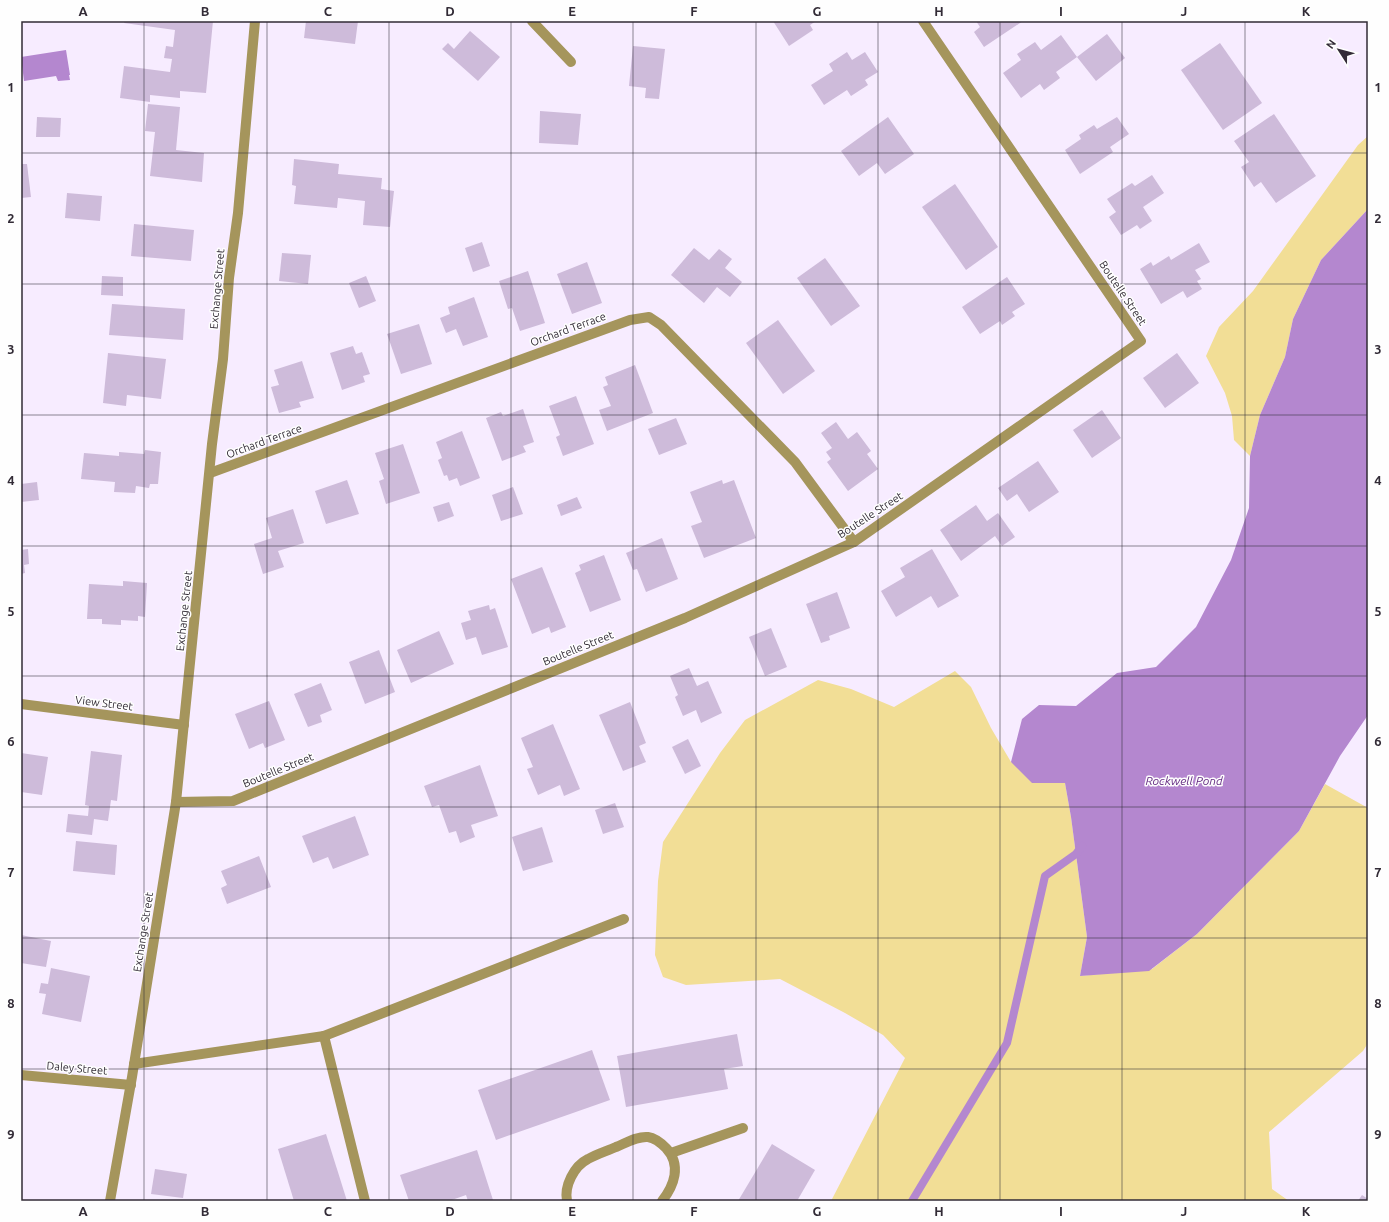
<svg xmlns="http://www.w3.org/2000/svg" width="1389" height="1222" viewBox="0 0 1389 1222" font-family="Ubuntu,sans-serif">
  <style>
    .green { fill: #f2de96 }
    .water { fill: #b487cf }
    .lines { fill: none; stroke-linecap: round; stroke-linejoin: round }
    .stream { stroke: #b487cf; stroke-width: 8 }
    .building { fill: #cebbda }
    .street { stroke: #a5955c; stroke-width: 10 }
    .grid { fill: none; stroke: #322b36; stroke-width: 1; stroke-opacity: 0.55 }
    .labels { text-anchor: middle; stroke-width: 3; stroke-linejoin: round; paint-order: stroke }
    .street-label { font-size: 11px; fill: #322b36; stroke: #fefefe }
    .water-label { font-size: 12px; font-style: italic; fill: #662e84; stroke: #fefefe }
    .neatline { fill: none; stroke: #322b36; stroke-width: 1.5 }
    .grid-label { font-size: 13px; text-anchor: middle; font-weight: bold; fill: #322b36 }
  </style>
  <rect width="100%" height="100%" fill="#f7ecff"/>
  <g class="green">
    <polygon points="1368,136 1368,209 1321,260 1293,319 1285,357 1260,415 1250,456 1234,440 1232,416 1225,393 1206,356 1219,327 1253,291 1358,145"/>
    <polygon points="955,671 971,687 991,728 1011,762 1065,783 1071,817 1087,937 1080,976 1152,969 1197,934 1299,831 1325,784 1368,808 1368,1043 1363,1051 1269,1132 1272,1189 1289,1201 831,1201 905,1058 883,1035 845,1013 780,979 686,985 663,977 655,955 658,881 663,842 720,753 745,720 818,680 851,689 894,707"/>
  </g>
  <g class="water">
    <polygon points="66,50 70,75 69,75 70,80 58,81 56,76 24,81 21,57"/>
    <polygon points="1368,209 1368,715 1340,756 1299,831 1197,934 1149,971 1080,976 1087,937 1071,817 1065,783 1032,783 1011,762 1022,719 1039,705 1076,706 1117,673 1156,667 1196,627 1231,560 1249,508 1250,456 1260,415 1285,357 1293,319 1321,260"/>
  </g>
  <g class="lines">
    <polyline class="stream" points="912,1201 1007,1043 1045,876 1076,854 1082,846"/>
  </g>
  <g class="building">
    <polygon points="125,21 213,21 206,93 180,91 180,98 150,95 150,102 120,98 124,66 170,72 172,59 164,58 166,46 173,47 175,30 124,23"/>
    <polygon points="306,21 358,21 355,44 304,38"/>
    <polygon points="773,21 816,21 810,25 813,30 789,46"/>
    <polygon points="976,21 1023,21 984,47 974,32 980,27"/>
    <polygon points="470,31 500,57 478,81 442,49 448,43 454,49"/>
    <polygon points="1107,34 1125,58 1096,81 1077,57"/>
    <polygon points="1061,35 1077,57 1056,72 1060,78 1044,90 1040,84 1021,98 1003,73 1021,60 1017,54 1035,42 1041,50"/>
    <polygon points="1220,43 1262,103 1223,130 1181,70"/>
    <polygon points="633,46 665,49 659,99 645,98 646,88 629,86"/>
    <polygon points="847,52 852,60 865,52 878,72 865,80 868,85 851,96 847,90 824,105 811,85 833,71 829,64"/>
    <polygon points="148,104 180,107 176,150 204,153 202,182 150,176 155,132 145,131"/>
    <polygon points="540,111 581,114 578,145 539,143"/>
    <polygon points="1274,114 1316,176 1276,203 1261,182 1254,187 1241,167 1249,162 1234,141"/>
    <polygon points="37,117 61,118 60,137 36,137"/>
    <polygon points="888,117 914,154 885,174 877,163 859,176 841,151"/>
    <polygon points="1117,117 1129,134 1110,147 1113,152 1080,174 1065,150 1081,139 1079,135 1094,125 1097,129"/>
    <polygon points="294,159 339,164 338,174 382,178 381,189 394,191 390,227 363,225 365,201 338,198 337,208 294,204 296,186 292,185"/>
    <polygon points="21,164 27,164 31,197 21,198"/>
    <polygon points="1152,175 1164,193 1143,207 1152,221 1140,229 1137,225 1121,235 1109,217 1116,212 1107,199 1132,183 1135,186"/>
    <polygon points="955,184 998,247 966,270 922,207"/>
    <polygon points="67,193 102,196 100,221 65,218"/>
    <polygon points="134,224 194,230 191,261 131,256"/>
    <polygon points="482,242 490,266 473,272 465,248"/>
    <polygon points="1199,243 1210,262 1195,270 1201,279 1197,281 1202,289 1187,298 1183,291 1161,304 1140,269 1151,262 1153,266 1169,256 1171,260"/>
    <polygon points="694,248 709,260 719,249 732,259 725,268 742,282 730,297 717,287 704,303 671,275"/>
    <polygon points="282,253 311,255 308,284 279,281"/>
    <polygon points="825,258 860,306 831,326 797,278"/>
    <polygon points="587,262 602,303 572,314 557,274"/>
    <polygon points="528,271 545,323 520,331 512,308 508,309 499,281"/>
    <polygon points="102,276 123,277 123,296 101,295"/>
    <polygon points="366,276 376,301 359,308 349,283"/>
    <polygon points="1007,277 1025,304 1012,312 1015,316 1002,325 1000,321 980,334 962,307"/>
    <polygon points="474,297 488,337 463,346 456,329 446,333 440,318 450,314 448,307"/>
    <polygon points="112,304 185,309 183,340 109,335"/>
    <polygon points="778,320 815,371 783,394 746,343"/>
    <polygon points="419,324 432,364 401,374 387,334"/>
    <polygon points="353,346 356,354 362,352 370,374 363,376 365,382 342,390 330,353"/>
    <polygon points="108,353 166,359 161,399 127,395 126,406 103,403"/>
    <polygon points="1177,353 1199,383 1165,408 1143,378"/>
    <polygon points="302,361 314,398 299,402 301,407 279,413 271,387 279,385 274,370"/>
    <polygon points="635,365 653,413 607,431 599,410 611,406 603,387 608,385 605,377"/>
    <polygon points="576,396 594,444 563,456 556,437 560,435 549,406"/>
    <polygon points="523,409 534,442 523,446 526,452 502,461 486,418 501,412 503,416"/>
    <polygon points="1102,410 1121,438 1092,458 1073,430"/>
    <polygon points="676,418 687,444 659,455 648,429"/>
    <polygon points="836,422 848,439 857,432 871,451 867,454 878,469 848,491 827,462 831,459 826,452 832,448 821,433"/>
    <polygon points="462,431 480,478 460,486 457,478 449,481 447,475 444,476 438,460 442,458 436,442"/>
    <polygon points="403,444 420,493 386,504 379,481 384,479 375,453"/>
    <polygon points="145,450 161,452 158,484 150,484 149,488 136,486 135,493 114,492 115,482 81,479 84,453 119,456 119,452 144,454"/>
    <polygon points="1038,461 1059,492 1029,512 1017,494 1007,501 998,488"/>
    <polygon points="347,480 359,514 326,524 315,491"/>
    <polygon points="722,480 723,484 734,480 756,538 704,558 691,526 702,522 690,492"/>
    <polygon points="37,482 39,500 21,502 21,484"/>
    <polygon points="513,487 523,514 501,521 492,495"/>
    <polygon points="577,497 582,508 561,516 557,505"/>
    <polygon points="449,502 454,516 438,522 433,507"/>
    <polygon points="976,505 987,521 998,513 1015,537 1002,546 995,536 961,561 940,530"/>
    <polygon points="293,509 304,543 278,551 284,567 263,574 254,544 272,538 266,518"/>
    <polygon points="662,538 678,579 646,592 637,569 633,570 626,553"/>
    <polygon points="28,549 29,564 24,565 25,573 21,574 21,550"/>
    <polygon points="932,549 959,596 938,608 931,596 896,617 881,591 905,577 900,568"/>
    <polygon points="604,555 621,600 590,612 575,573 581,570 579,565"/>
    <polygon points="542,567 566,627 551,633 549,627 532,634 511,579"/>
    <polygon points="123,581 147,583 145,617 138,616 138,621 121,620 121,625 102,624 102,619 87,619 89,584 123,586"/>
    <polygon points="837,592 850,628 829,636 830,640 821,643 806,604"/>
    <polygon points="489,605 490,610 495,608 508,647 482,655 476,637 466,640 461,623 471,620 468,611"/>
    <polygon points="771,628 787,667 765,676 749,637"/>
    <polygon points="439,631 454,664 411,683 397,650"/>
    <polygon points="379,650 395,692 365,704 349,662"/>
    <polygon points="689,668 697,686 708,681 722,713 701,723 696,710 683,716 675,697 678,695 670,676"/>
    <polygon points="321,683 332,710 320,715 322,722 308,727 294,694"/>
    <polygon points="269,701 285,740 265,748 263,743 249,749 235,714"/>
    <polygon points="630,702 646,743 639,746 646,762 623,771 599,715"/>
    <polygon points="553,724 580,789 564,796 560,785 538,795 527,769 533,767 521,738"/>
    <polygon points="688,739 701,766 685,774 672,747"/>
    <polygon points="91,751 122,755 117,801 111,800 108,821 94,819 92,835 66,832 68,814 88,816 89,806 85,805"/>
    <polygon points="21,753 48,757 42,795 21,792"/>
    <polygon points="480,765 498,816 471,825 475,837 460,843 456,831 449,833 439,805 432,807 424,786"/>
    <polygon points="615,803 624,827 603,834 595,810"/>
    <polygon points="355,816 369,855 333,869 328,857 313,863 302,836"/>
    <polygon points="542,827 553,862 523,871 512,837"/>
    <polygon points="76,841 117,845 115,875 73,871"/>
    <polygon points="259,856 271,887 227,904 221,888 227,885 221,871"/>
    <polygon points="21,935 51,941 46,967 21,963"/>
    <polygon points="51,968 90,976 81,1022 42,1014 46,994 39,993 41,983 48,984"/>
    <polygon points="737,1034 743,1066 724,1069 728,1089 626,1107 617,1056"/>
    <polygon points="592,1050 610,1100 496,1140 478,1090"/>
    <polygon points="326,1134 347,1201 294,1201 278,1149"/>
    <polygon points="772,1144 815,1170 797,1201 738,1201"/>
    <polygon points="477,1150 493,1200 468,1201 466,1195 449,1201 409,1201 400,1175"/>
    <polygon points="155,1169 187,1174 183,1198 151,1194"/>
    <polygon points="1362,1195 1368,1199 1368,1201 1358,1201"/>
  </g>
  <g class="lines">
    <g class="street">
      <polyline points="532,21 571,62"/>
      <polyline points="210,473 630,320 649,317 661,325 795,462 854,542"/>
      <polyline points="21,704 184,725"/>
      <polyline points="176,802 233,801 685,618 854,542 1141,341 923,21"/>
      <polyline points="134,1064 324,1036"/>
      <polyline points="21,1075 131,1085"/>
      <polyline points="671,1153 743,1128"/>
      <polyline points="110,1201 132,1077 176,802 212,444 223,359 229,278 238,213 255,21"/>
      <polyline points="365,1201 324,1036 624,919"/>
      <path d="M567,1201C564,1186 574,1166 588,1159C597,1154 607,1151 616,1147C626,1143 637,1136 648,1137C655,1138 662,1144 666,1148C682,1165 674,1186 662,1201"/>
    </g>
  </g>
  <path class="grid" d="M144,21V1201M267,21V1201M389,21V1201M511,21V1201M633,21V1201M756,21V1201M878,21V1201M1000,21V1201M1122,21V1201M1245,21V1201M21,153H1368M21,284H1368M21,415H1368M21,546H1368M21,676H1368M21,807H1368M21,938H1368M21,1069H1368"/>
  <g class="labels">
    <g class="street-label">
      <text transform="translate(217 289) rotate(-85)" y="4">Exchange Street</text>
      <text transform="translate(1123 293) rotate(56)" y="4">Boutelle Street</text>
      <text transform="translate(568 329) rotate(-20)" y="4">Orchard Terrace</text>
      <text transform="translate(264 441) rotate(-20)" y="4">Orchard Terrace</text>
      <text transform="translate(870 515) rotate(-33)" y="4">Boutelle Street</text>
      <text transform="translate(184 611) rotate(-84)" y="4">Exchange Street</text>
      <text transform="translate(578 648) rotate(-22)" y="4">Boutelle Street</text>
      <text transform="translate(104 703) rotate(7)" y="4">View Street</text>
      <text transform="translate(278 770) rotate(-22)" y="4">Boutelle Street</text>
      <text transform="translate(143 932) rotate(-81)" y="4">Exchange Street</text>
      <text transform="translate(77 1068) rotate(5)" y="4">Daley Street</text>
    </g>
    <g class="water-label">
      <text x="1184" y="785">Rockwell Pond</text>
    </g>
  </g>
  <rect width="1389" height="1222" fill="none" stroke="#fefefe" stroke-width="44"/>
  <g transform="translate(1339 50) rotate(306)" stroke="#fefefe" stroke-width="3" paint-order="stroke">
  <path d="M0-3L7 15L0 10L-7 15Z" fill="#322b36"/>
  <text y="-6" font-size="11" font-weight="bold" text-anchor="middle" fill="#322b36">N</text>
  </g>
  <rect x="22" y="22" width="1345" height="1178" class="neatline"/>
  <g class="grid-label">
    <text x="83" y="16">A</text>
    <text x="205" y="16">B</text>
    <text x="328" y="16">C</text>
    <text x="450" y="16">D</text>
    <text x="572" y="16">E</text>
    <text x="694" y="16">F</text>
    <text x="817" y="16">G</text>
    <text x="939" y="16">H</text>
    <text x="1061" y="16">I</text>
    <text x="1184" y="16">J</text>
    <text x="1306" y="16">K</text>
    <text x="11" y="92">1</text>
    <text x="1378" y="92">1</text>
    <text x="11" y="223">2</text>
    <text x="1378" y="223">2</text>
    <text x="11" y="354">3</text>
    <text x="1378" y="354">3</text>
    <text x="11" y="485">4</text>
    <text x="1378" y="485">4</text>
    <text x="11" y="616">5</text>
    <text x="1378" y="616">5</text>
    <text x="11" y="746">6</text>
    <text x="1378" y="746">6</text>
    <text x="11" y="877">7</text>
    <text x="1378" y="877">7</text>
    <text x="11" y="1008">8</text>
    <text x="1378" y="1008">8</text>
    <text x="11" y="1139">9</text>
    <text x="1378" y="1139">9</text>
    <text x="83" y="1216">A</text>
    <text x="205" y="1216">B</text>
    <text x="328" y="1216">C</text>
    <text x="450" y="1216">D</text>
    <text x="572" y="1216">E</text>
    <text x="694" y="1216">F</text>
    <text x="817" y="1216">G</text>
    <text x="939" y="1216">H</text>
    <text x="1061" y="1216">I</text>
    <text x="1184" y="1216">J</text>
    <text x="1306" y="1216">K</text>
  </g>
</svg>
